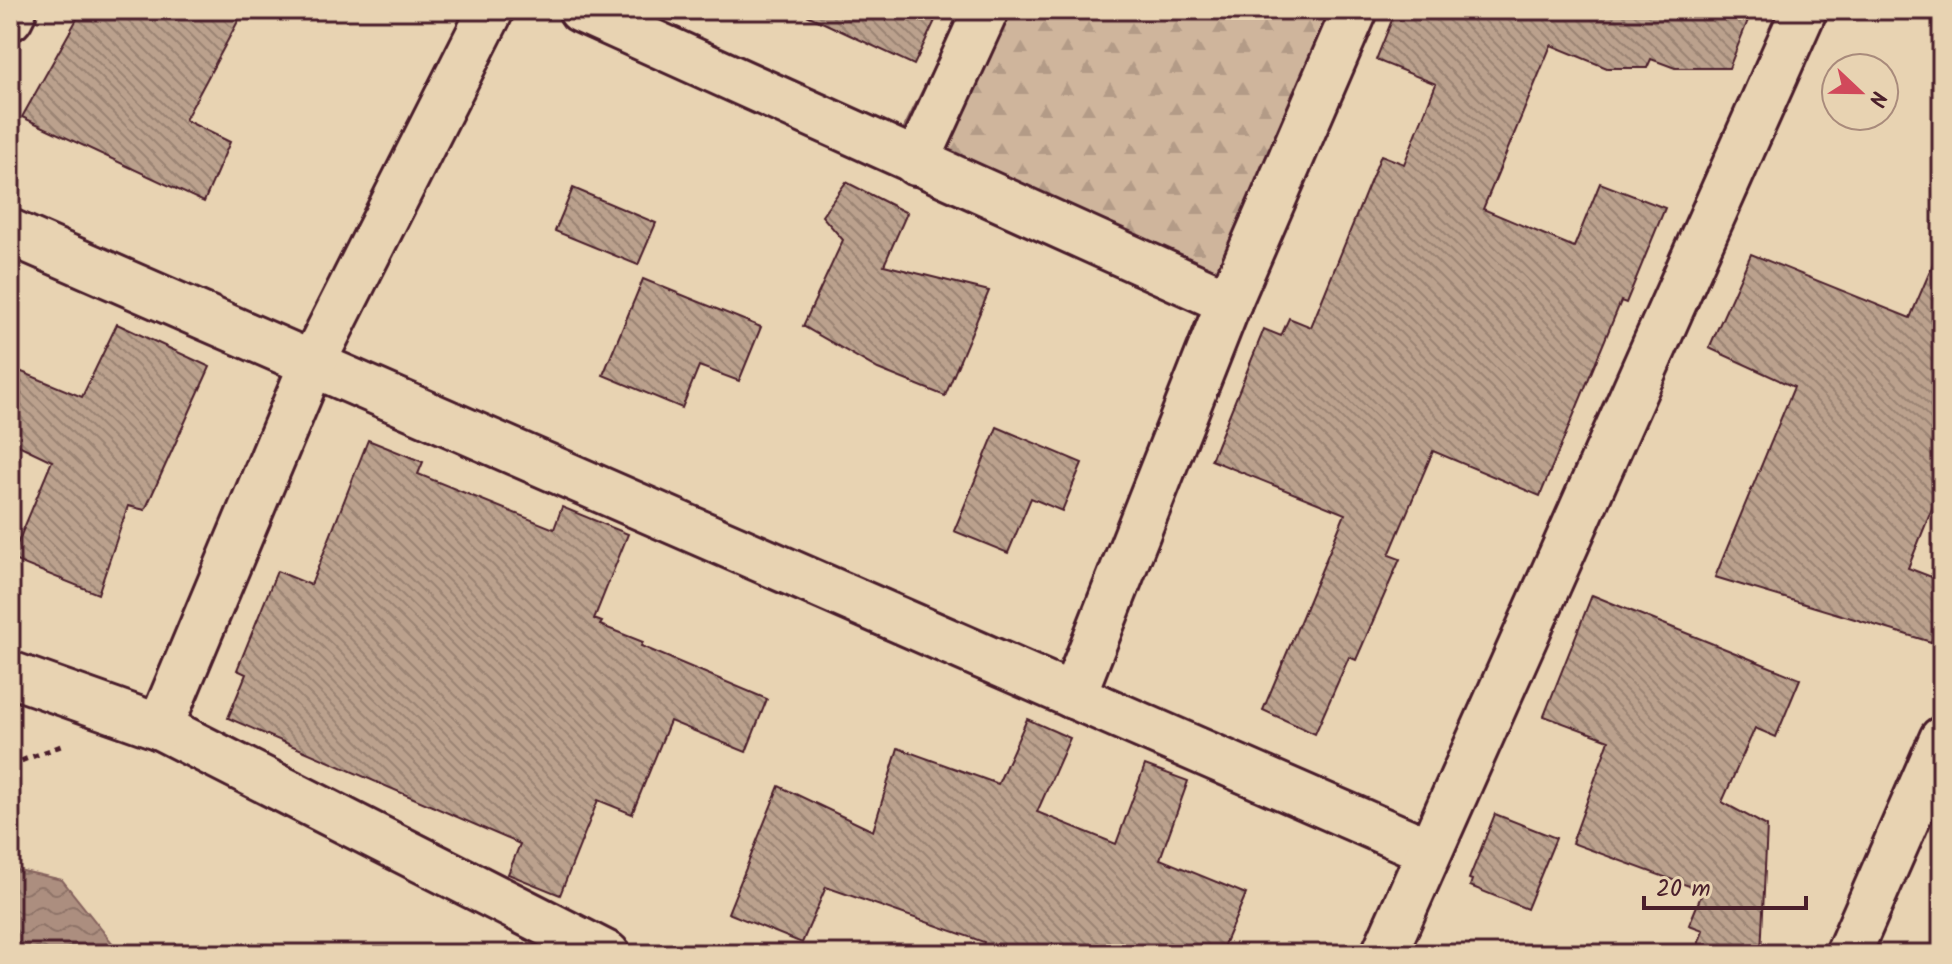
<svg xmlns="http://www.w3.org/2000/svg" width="1952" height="964" viewBox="0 0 1952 964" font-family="Kalam,sans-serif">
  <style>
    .forest { fill: url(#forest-firs); stroke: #8c6a64; stroke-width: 2 }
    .water { fill: url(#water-waves); stroke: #85625d; stroke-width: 2 }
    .building { fill: url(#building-back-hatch); stroke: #4a1f2b; stroke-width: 2 }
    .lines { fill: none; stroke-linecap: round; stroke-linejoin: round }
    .minor-casing { stroke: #4a1f2b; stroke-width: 50 }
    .path { stroke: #4a1f2b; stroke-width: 5; stroke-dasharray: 6 6; stroke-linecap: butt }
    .minor { stroke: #e8d3b2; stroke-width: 44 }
  </style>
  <defs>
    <pattern id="forest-firs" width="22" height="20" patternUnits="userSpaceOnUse" patternTransform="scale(2)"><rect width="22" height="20" fill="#cfb59c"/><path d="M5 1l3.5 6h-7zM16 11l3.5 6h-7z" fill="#b39b87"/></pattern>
    <pattern id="water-waves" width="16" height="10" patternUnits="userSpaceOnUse" patternTransform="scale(2)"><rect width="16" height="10" fill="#ac8e7f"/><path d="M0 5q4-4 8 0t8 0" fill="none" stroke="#8e7368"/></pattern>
    <pattern id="building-back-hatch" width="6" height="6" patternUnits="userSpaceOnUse" patternTransform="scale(2)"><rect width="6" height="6" fill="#bba18d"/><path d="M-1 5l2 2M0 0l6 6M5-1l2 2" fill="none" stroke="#9a8373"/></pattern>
  </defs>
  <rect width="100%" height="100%" fill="#e8d3b2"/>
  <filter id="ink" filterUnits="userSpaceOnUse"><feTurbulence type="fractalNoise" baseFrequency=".0125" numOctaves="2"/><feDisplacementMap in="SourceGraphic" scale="16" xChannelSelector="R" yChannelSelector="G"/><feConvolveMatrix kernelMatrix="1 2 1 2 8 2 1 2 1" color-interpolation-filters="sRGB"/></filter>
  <g filter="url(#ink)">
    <polygon class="forest" points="962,10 1339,10 1219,292 894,148"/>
    <polygon class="water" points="10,868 62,880 121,954 10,954"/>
    <g class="building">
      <polygon points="82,10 244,10 185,120 230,142 204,202 22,117"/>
      <polygon points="796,10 940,10 914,65"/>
      <polygon points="1396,10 1752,10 1729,68 1675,68 1651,59 1647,68 1607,68 1551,45 1483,209 1574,247 1600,183 1665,208 1626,303 1621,301 1540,496 1433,451 1389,555 1400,559 1356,660 1349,657 1315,734 1263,710 1345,514 1211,460 1264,329 1281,336 1289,318 1311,327 1381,155 1404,164 1436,84 1376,60"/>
      <polygon points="846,182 907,213 884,265 989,291 945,396 878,369 803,326 843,240 822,216"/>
      <polygon points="573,188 656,223 638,265 555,231"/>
      <polygon points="1942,243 1942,484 1908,568 1942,581 1942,614 1931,642 1715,577 1794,387 1709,348 1751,254 1910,318"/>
      <polygon points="643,279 761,327 739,381 699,366 682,408 603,375"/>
      <polygon points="117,324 210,367 145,510 128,506 98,594 11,559 52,461 10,441 10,367 82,397"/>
      <polygon points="997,427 1082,463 1062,511 1031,498 1008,553 954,531"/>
      <polygon points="368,440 423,462 418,474 554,529 562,507 628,534 594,619 602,622 600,625 643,642 641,646 767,699 746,752 670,721 632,814 598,800 560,895 508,874 520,844 228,718 246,674 237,670 277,571 311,585"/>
      <polygon points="1592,595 1800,679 1776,737 1755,728 1722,802 1767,826 1761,954 1695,954 1703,930 1689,925 1703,891 1572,843 1609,740 1544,716"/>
      <polygon points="1027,719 1070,738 1037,812 1116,844 1145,765 1188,781 1160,859 1246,894 1220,954 980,954 984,942 826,887 802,943 728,913 779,786 873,831 898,748 998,784"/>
      <polygon points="1495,814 1556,838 1527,909 1470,886 1472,880 1469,879"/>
    </g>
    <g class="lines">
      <g class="minor-casing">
        <g id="minor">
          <polyline points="581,10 1229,302"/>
          <polyline points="10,18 14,10"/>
          <polyline points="916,163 986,10"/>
          <polyline points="10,232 1429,851"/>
          <polyline points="10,674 160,727 607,954"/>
          <polyline points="1073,696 1229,302 1355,10"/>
          <polyline points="160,727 312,364 491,10"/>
          <polyline points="1384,954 1804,10"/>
          <polyline points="1848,954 1942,739"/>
        </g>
      </g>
      <polyline class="path" points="10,765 61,746"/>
      <use href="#minor" class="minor"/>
    </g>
  </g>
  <rect width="1952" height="964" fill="none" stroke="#e8d3b2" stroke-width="40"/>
  <rect x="20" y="20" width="1912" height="924" fill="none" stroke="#4a1f2b" stroke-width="3" filter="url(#ink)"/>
  <g transform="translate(1860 92) rotate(112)"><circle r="38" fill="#e8d3b2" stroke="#a98b7c" stroke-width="2"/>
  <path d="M0-6L14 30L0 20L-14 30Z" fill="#d1495b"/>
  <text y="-12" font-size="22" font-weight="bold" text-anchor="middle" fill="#4a1f2b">N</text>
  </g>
  <path d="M1644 896v12h162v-12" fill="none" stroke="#4a1f2b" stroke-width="4"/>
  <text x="1656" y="896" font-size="24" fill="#4a1f2b" stroke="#e8d3b2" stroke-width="6" paint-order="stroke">20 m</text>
</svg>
